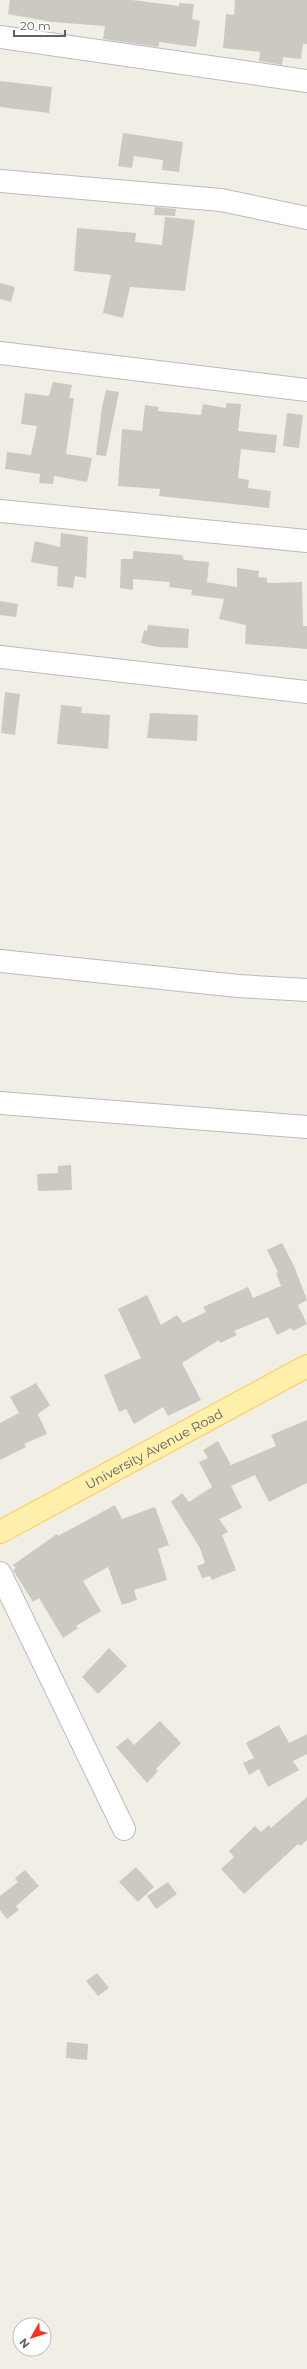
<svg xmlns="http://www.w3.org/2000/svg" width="307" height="2369" viewBox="0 0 307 2369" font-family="Montserrat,sans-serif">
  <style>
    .building { fill: #ccc9c2 }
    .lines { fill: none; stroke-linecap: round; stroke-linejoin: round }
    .minor-casing { stroke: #b8bbc0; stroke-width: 24 }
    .major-casing { stroke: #ffcb50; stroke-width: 24 }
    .minor { stroke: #fff; stroke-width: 22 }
    .major { stroke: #fff0ac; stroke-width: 22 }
    .labels { text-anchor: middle; stroke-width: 3; stroke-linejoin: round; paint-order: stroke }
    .street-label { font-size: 13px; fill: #5d6267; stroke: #fff }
  </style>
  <rect width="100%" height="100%" fill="#f1eee5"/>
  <g class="building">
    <polygon points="10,0 132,0 179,6 179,3 194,4 192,19 200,21 196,47 159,42 159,47 103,39 105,26 52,22 8,14"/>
    <polygon points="235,0 307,0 307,44 303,44 301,59 283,57 282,65 259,61 260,52 223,48 226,14 234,15"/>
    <polygon points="0,81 52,87 49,113 0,107"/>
    <polygon points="123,133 183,142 179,172 162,170 163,160 134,156 132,168 118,166"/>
    <polygon points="155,207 176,209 175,216 154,215"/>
    <polygon points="165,217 195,220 185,291 130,287 123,318 103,313 111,275 74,271 77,228 136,233 135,242 162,245"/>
    <polygon points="0,283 15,287 11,302 0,299"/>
    <polygon points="53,382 72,385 69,398 74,398 66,454 92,458 87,482 54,476 53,484 39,483 40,474 5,469 7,452 31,455 37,426 21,424 25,393 49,396"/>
    <polygon points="106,390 119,392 106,456 96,455 102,407"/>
    <polygon points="226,403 241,404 238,431 277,435 275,453 241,449 238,478 249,480 248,488 271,491 269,508 159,496 160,489 118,486 122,429 142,431 145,405 159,407 158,411 201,415 203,404 226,408"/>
    <polygon points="287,413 303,415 299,448 283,446"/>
    <polygon points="61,533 88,537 86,578 75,576 73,588 57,586 58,567 31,562 35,541 60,547"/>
    <polygon points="133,551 182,555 184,560 209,562 207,582 237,587 237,568 259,571 258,577 267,578 267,583 302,582 303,626 307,626 307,649 245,644 246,625 219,619 224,599 191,595 192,590 169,587 170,582 133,579 133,590 120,588 121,559 133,559"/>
    <polygon points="0,601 18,604 16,617 0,615"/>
    <polygon points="148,625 189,629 188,648 157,647 141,643 144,630 147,631"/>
    <polygon points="5,692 20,694 15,735 1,733"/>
    <polygon points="61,705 82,707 81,713 110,715 108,749 57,744"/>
    <polygon points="150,713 198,715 197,741 147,738"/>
    <polygon points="71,1165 72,1190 38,1191 37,1174 58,1173 58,1166"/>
    <polygon points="282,1243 294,1266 307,1300 298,1305 307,1324 293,1331 291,1328 277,1335 268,1317 234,1331 237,1335 220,1343 219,1340 182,1363 201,1400 168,1416 163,1407 134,1424 126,1409 119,1412 104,1375 141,1358 118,1309 147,1295 161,1325 177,1315 183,1323 206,1312 203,1307 248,1287 253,1298 281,1286 276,1273 278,1272 267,1250"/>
    <polygon points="36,1383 50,1405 38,1414 47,1434 24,1444 26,1447 0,1460 0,1423 19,1413 10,1397"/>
    <polygon points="307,1420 307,1483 269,1502 255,1475 231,1486 242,1508 219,1519 228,1532 222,1535 236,1570 212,1580 210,1576 202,1578 197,1566 205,1563 200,1548 171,1502 182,1493 189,1502 212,1487 199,1462 208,1458 203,1450 218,1441 231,1465 276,1446 271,1435"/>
    <polygon points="115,1505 122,1519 155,1507 169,1545 158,1549 167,1580 134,1590 137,1600 122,1605 108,1567 83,1581 101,1611 76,1626 78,1628 63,1638 39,1598 33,1602 13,1570 16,1568 13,1565 57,1534 58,1536"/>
    <polygon points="109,1648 127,1666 98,1694 82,1677"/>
    <polygon points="160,1721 181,1743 156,1769 158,1771 147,1783 116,1747 128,1738 134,1745"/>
    <polygon points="279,1725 289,1743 307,1734 307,1754 293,1761 299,1770 268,1787 259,1769 249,1775 243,1763 254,1758 246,1743"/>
    <polygon points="307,1797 307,1840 300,1846 298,1844 244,1894 221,1869 234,1857 229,1851 255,1826 261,1832 269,1825 271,1828"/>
    <polygon points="136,1867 154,1887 138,1902 119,1882"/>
    <polygon points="25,1870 39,1886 16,1906 19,1910 7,1919 0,1910 0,1896 18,1882 15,1878"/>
    <polygon points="168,1882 177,1894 156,1909 147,1896"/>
    <polygon points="97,1973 109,1988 98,1996 86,1981"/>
    <polygon points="67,2042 88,2044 87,2060 66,2058"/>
  </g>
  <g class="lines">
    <g class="minor-casing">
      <g id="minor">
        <polyline points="0,37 307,81"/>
        <polyline points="0,181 221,200 307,218"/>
        <polyline points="0,353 307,390"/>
        <polyline points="0,511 307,541"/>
        <polyline points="0,657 307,692"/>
        <polyline points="0,961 238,986 307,990"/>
        <polyline points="0,1103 307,1127"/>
        <polyline points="0,1573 124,1829"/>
      </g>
    </g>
    <g class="major-casing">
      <g id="major">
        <path id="s1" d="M0,1532L307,1366"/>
      </g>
    </g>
    <use href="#minor" class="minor"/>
    <use href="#major" class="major"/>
  </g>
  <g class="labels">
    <g class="street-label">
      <text dy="5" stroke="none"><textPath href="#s1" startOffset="175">University Avenue Road</textPath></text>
    </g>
  </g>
  <g transform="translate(32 2337) rotate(231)"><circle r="19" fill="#ffffff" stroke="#bec0c2"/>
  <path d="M0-3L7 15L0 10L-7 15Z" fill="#fa2f22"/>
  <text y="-6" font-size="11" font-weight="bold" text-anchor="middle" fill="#5d6267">N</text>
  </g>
  <path d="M14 30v6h51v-6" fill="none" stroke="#5d6267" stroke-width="2"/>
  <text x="20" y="30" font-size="12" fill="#5d6267" stroke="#ffffff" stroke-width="3" paint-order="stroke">20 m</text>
</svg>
